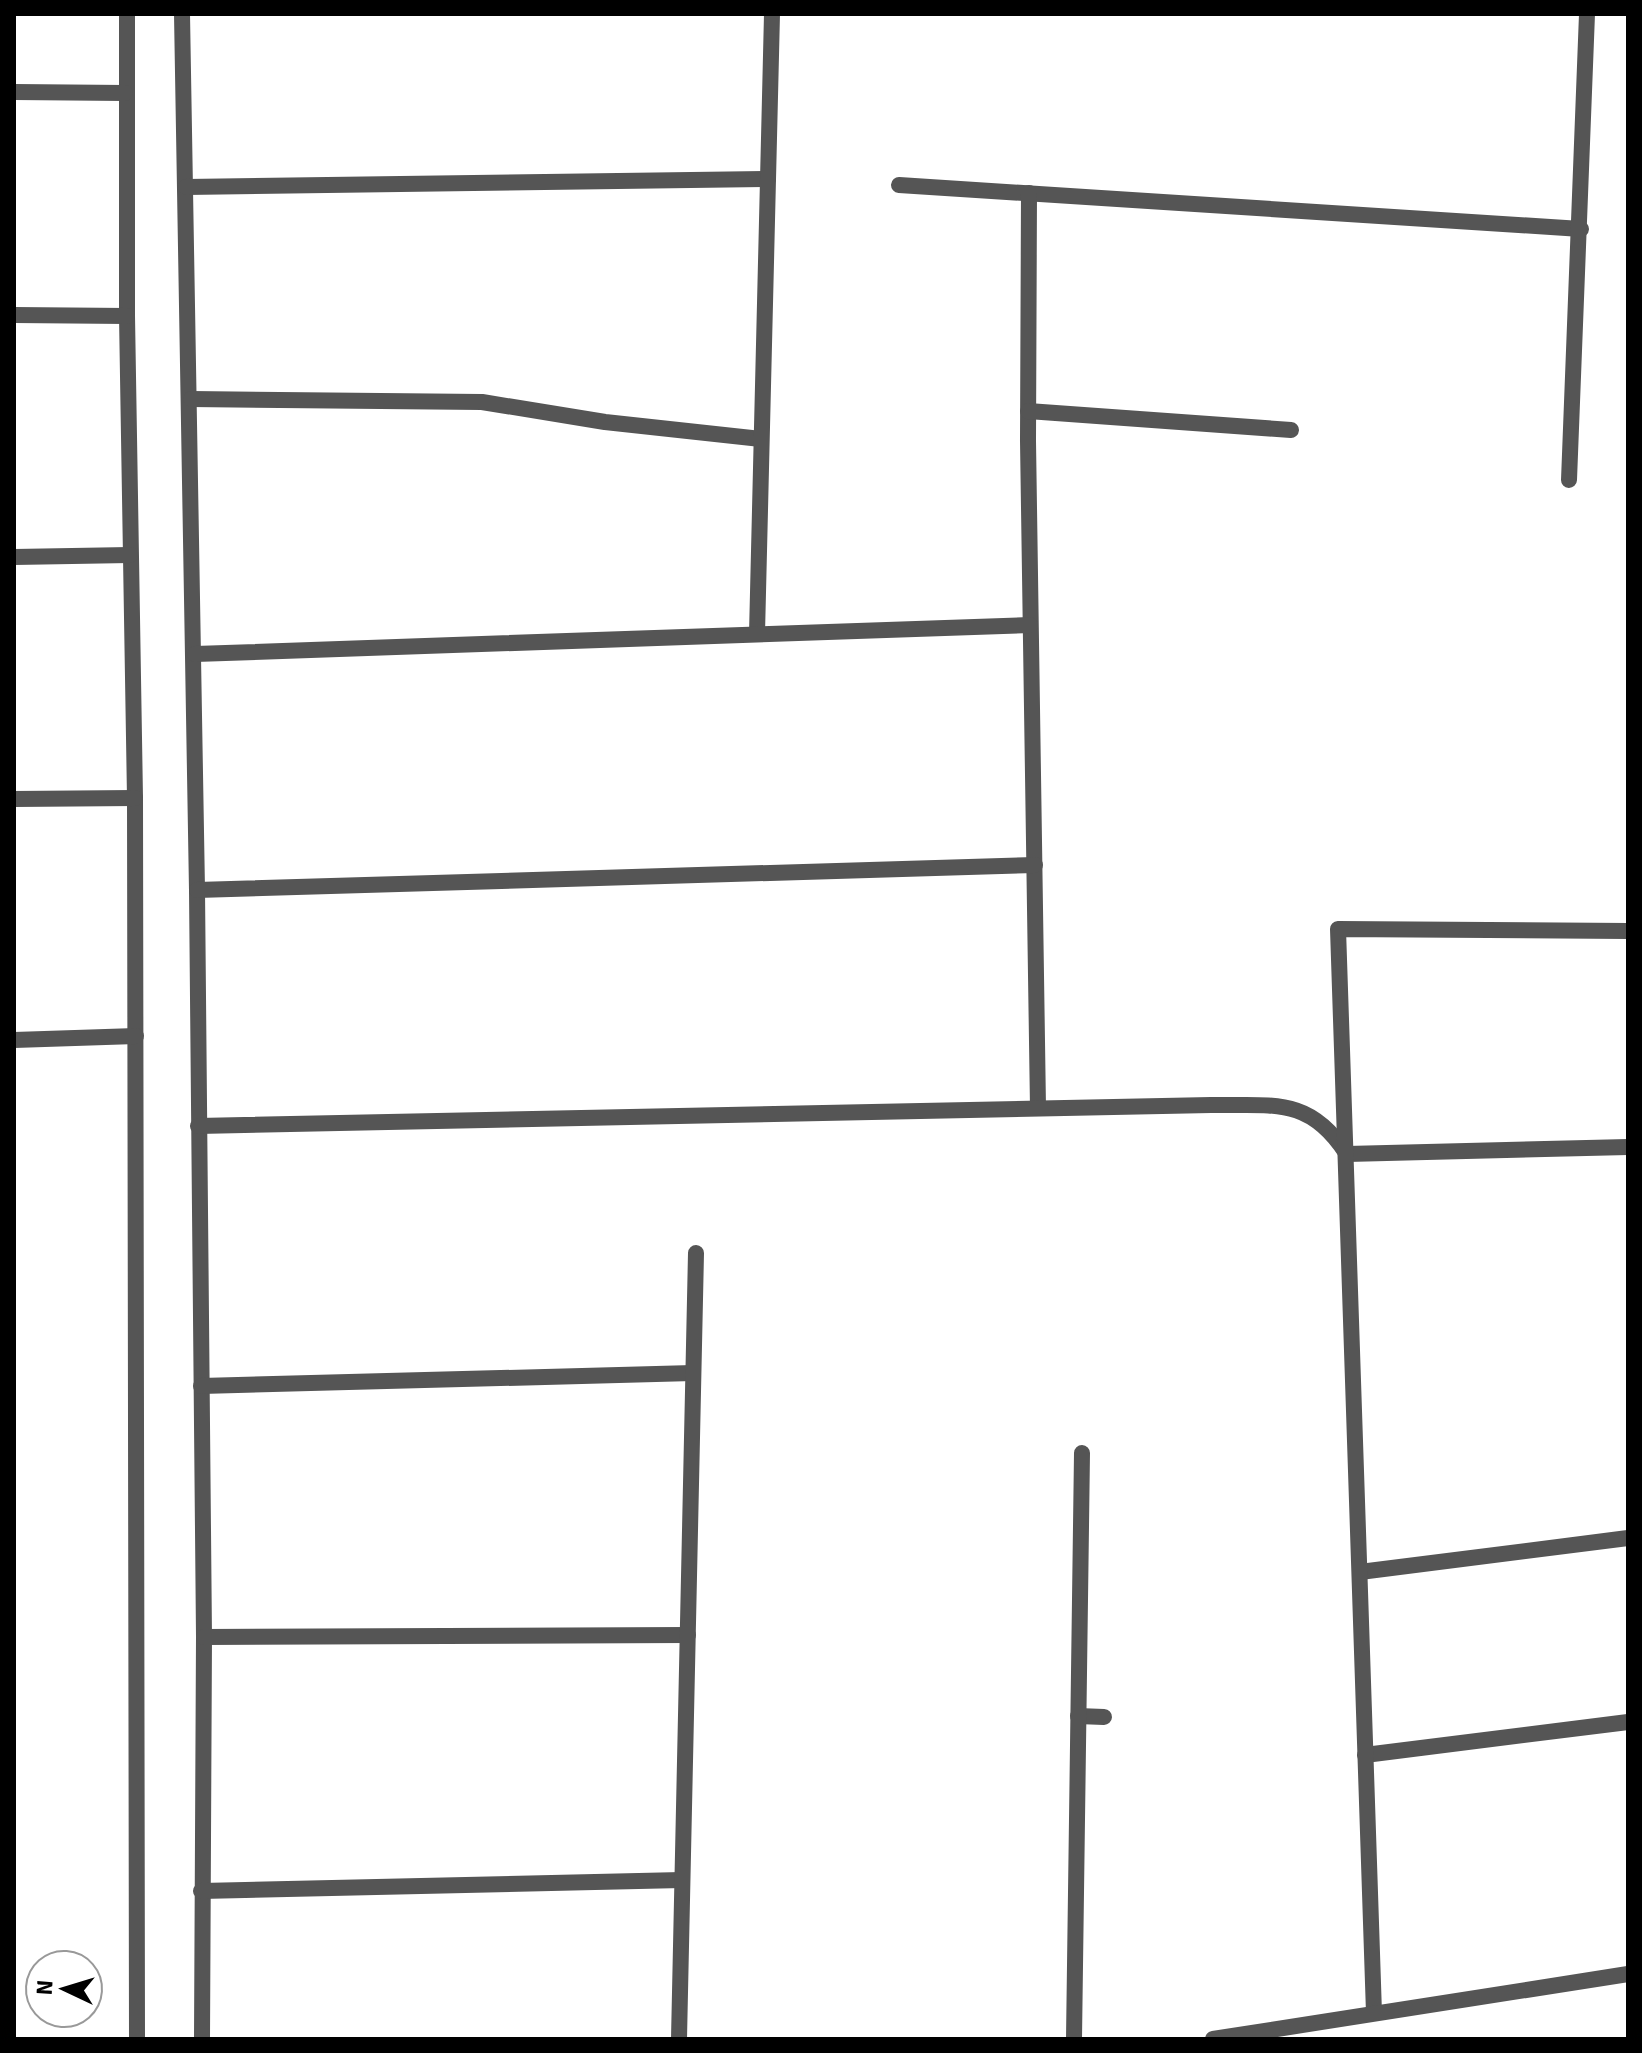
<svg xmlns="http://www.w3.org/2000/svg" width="1642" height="2053" viewBox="0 0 1642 2053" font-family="Signika,sans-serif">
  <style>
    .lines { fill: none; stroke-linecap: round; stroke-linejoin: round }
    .lane { stroke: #555; stroke-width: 16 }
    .street { stroke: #555; stroke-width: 16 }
  </style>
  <rect width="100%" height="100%" fill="#fff"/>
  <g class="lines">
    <g class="lane">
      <polyline points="1078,1716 1104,1717"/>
      <polyline points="1074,2039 1082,1453"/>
    </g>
    <g class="street">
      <polyline points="127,14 127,316 135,798 137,2039"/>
      <polyline points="182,14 197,890 204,1637 202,2039"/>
      <polyline points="14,92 125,93"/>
      <polyline points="899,185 1581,229"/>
      <polyline points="186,187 768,179"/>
      <polyline points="1029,193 1028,441 1038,1108"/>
      <polyline points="14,315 127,316"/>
      <polyline points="191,399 482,402 605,422 761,439"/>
      <polyline points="1028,411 1291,430"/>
      <polyline points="1569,480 1587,14"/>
      <polyline points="14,557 130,555"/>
      <polyline points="757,634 772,14"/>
      <polyline points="195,654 1030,625"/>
      <polyline points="14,799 135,798"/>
      <polyline points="197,890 1035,865"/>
      <polyline points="14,1040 136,1036"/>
      <path d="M198,1126L1211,1105C1272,1106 1309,1096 1346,1153"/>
      <polyline points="1347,1154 1628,1147"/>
      <polyline points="201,1386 693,1373"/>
      <polyline points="1360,1572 1628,1538"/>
      <polyline points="204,1637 688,1635"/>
      <polyline points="1365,1755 1628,1722"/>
      <polyline points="201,1891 682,1880"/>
      <polyline points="1374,2013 1338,929 1628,931"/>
      <polyline points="679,2039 696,1253"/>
      <polyline points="1213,2039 1628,1974"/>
    </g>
  </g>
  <rect width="1642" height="2053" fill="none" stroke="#000000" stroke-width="32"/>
  <g transform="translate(64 1989) rotate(274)"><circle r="38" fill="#ffffff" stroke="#999999" stroke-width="2"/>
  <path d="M0-6L14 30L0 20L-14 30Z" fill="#000000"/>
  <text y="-12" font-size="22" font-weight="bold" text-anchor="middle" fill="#000000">N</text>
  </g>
</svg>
